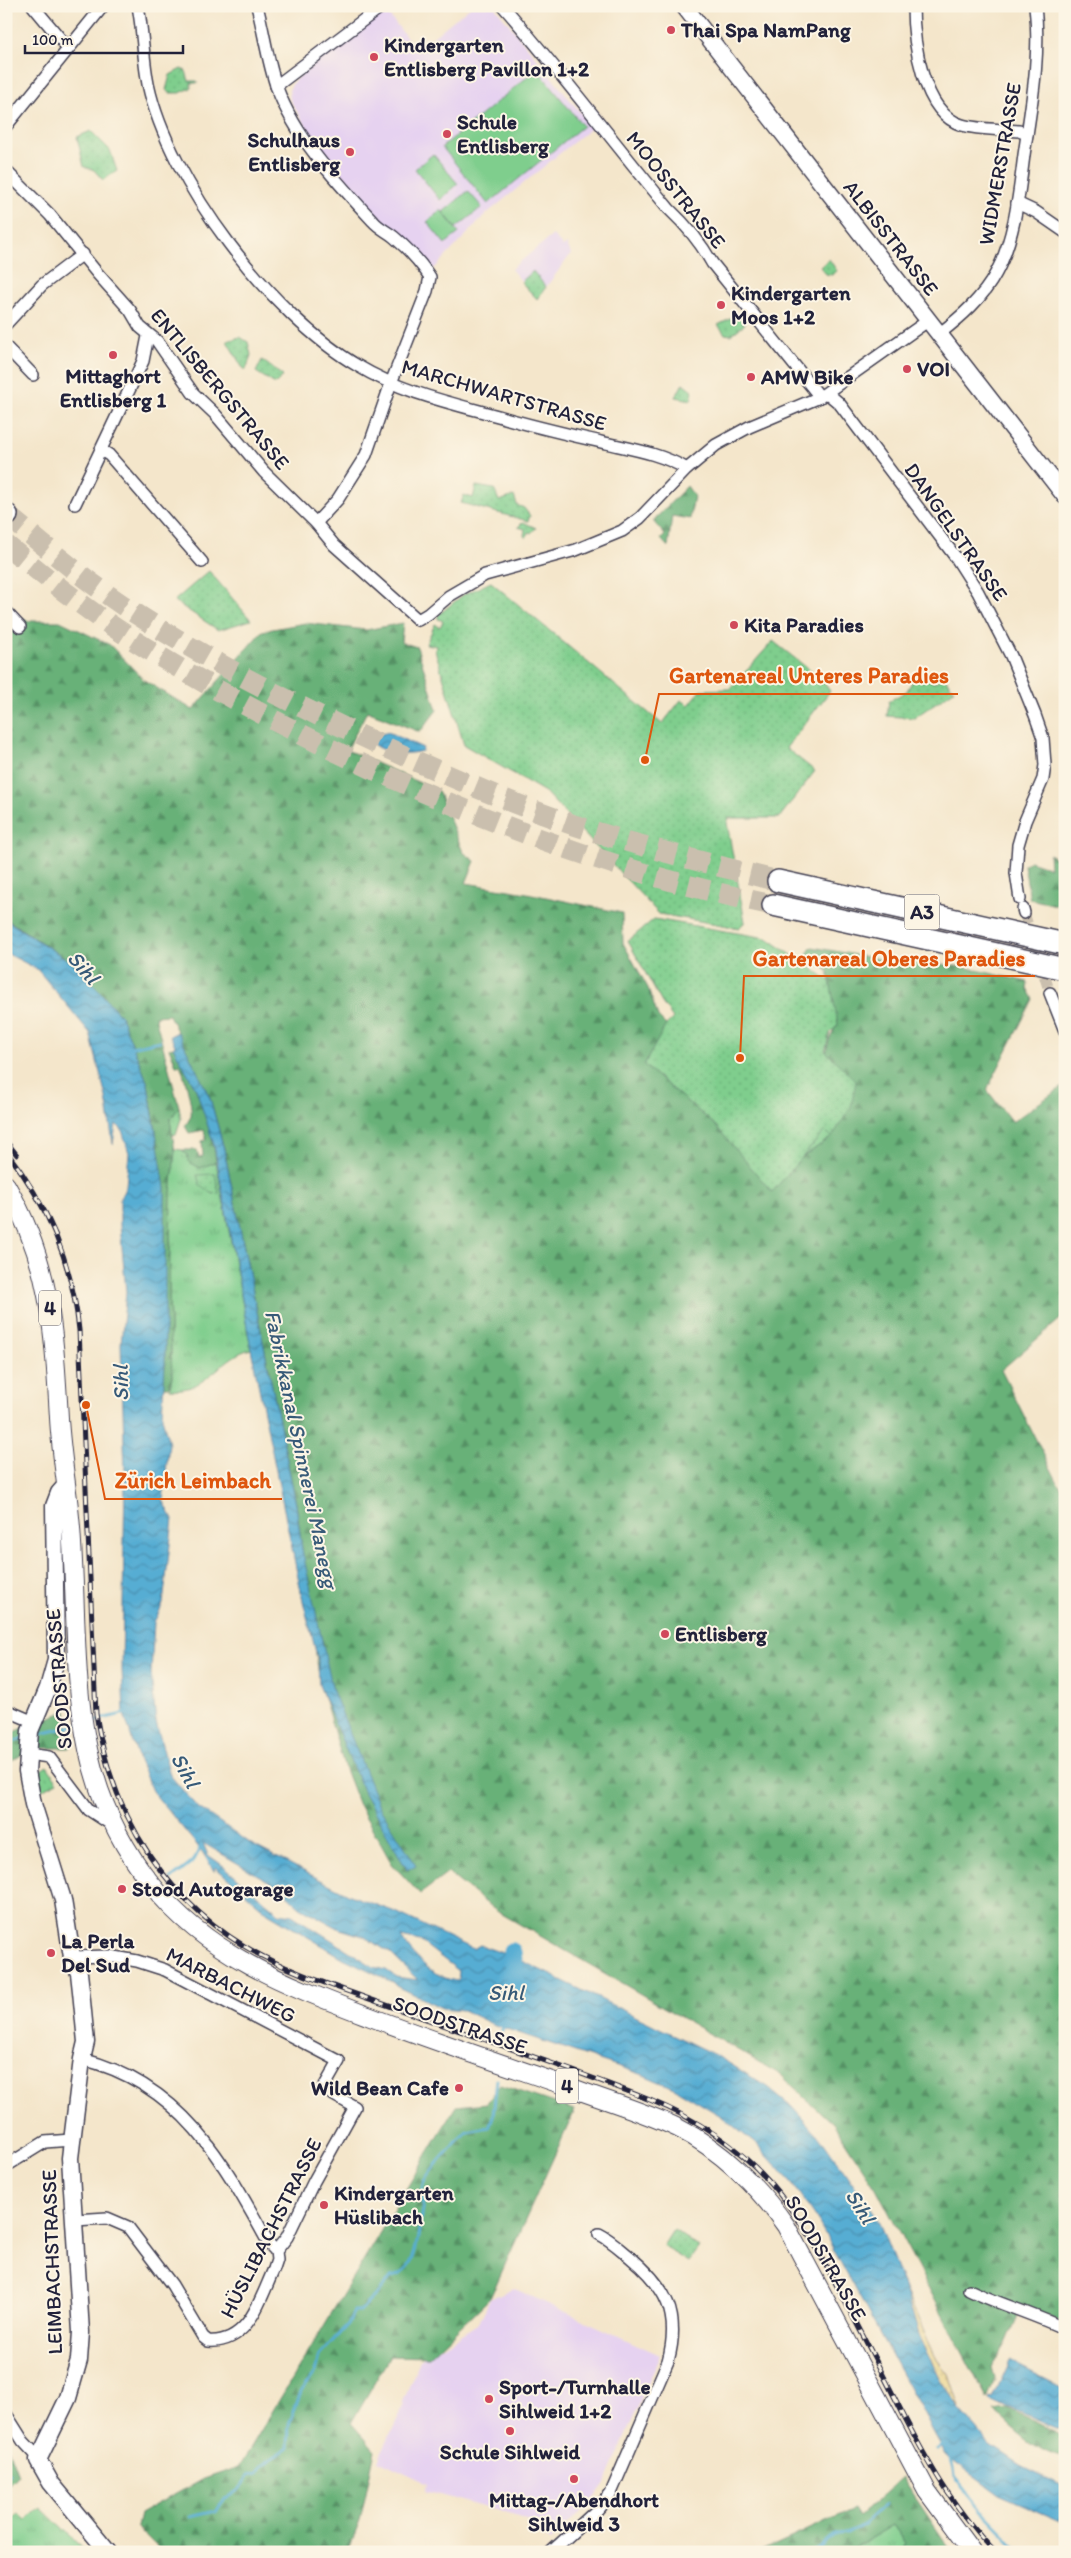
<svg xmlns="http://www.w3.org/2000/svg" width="1071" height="2558" viewBox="0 0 1071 2558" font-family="Itim,sans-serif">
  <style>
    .built { fill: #e6d2f0 }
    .grass { fill: url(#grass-tufts); stroke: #507864 }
    .forest { fill: url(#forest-firs); stroke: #446a5a }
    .sand { fill: url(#sand-dots); stroke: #887e6c }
    .park { fill: url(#park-dots); stroke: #507864 }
    .pitch { fill: #7fce8d; stroke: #507864 }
    .water { fill: url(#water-waves); stroke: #3c6887; fill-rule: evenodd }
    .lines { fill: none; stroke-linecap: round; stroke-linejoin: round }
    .stream { stroke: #57add3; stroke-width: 3 }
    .river { stroke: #57add3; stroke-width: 19 }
    .street-tunnel { stroke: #cabfae; stroke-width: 11; stroke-dasharray: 11 5.5; stroke-linecap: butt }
    .highway-tunnel { stroke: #cabfae; stroke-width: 21; stroke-dasharray: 21 11; stroke-linecap: butt }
    .street-casing { stroke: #423f51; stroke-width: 14 }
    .secondary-casing { stroke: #423f51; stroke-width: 19 }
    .primary-casing { stroke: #423f51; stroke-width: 20 }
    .highway-casing { stroke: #423f51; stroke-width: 24 }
    .street { stroke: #fff; stroke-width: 11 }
    .secondary { stroke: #fff; stroke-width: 16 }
    .primary { stroke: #fff; stroke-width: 18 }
    .highway { stroke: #fff; stroke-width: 21 }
    .rail-casing { stroke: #22223b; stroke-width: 5 }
    .rail { stroke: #fcf5e5; stroke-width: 3; stroke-dasharray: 9; stroke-linecap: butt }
    .poi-dot { fill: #d1495b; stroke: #fcf5e5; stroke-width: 2 }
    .labels { text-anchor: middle; stroke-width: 4; stroke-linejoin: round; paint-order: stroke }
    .shield { fill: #fcf5e5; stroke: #63616e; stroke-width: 1 }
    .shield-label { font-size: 20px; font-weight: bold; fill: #22223b }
    .poi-label { font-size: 21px; font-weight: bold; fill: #22223b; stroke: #fcf5e5; text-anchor: start }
    .street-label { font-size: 21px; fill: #22223b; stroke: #fcf5e5 }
    .water-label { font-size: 22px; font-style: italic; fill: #375a78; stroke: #fcf5e5 }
    .leader { fill: none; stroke: #de560e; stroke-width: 2 }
    .callout-dot { fill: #de560e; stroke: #fcf5e5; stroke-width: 2 }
    .callout-label { font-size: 22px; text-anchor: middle; font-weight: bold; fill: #de560e; stroke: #fcf5e5; stroke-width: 4; stroke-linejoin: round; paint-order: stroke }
  </style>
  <defs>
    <pattern id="grass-tufts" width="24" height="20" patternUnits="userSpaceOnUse" patternTransform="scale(1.25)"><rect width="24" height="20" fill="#7fce8d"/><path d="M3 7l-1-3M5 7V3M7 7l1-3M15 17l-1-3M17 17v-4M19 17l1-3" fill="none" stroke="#6db17b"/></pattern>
    <pattern id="forest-firs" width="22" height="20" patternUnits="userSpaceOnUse" patternTransform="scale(1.25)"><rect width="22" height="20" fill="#67b178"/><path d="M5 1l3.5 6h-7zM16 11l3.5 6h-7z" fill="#549064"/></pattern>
    <pattern id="sand-dots" width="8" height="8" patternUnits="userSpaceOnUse" patternTransform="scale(1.25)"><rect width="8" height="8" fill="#eeda9e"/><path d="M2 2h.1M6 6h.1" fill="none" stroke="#ccbb89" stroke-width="1.8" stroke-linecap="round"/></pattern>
    <pattern id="park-dots" width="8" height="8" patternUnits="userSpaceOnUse" patternTransform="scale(1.25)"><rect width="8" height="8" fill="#7fce8d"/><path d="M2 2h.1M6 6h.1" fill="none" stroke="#6db17b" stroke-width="1.8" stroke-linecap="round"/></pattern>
    <pattern id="water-waves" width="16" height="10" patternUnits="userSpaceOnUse" patternTransform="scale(1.25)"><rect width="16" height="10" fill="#57add3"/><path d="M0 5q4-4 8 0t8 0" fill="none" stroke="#488cac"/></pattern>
  </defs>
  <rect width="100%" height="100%" fill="#fcf5e5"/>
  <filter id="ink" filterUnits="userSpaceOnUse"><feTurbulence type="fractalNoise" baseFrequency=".02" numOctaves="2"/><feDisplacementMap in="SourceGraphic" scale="10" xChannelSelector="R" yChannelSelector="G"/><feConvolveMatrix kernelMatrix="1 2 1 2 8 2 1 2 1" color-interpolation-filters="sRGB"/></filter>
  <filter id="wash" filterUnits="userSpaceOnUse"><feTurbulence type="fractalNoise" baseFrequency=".0096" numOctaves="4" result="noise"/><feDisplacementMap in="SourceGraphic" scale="20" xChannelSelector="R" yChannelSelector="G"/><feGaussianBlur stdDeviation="1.12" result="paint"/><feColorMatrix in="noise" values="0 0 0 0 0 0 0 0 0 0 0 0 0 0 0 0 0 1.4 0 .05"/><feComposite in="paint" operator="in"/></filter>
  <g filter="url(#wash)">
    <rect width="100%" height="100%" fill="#f4e6cb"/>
    <g class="built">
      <polygon points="471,6 494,6 592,127 485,215 434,269 367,205 314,139 290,100 289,90 294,81 383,8 417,50"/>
      <polygon points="553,235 563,247 567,244 571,254 537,299 511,269"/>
      <polygon points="513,2288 660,2355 606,2482 595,2497 550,2541 526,2519 425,2491 427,2483 378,2460 405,2403 403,2401 420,2360 479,2323 490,2299"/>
    </g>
    <g class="grass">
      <polygon points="179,1107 181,1119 176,1134 172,1135 170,1120"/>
      <polygon points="825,1130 832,1137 801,1158"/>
      <path d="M175,1149L182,1150L199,1168L216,1162L251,1349C224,1355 209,1386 182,1389C178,1390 174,1389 170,1389L172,1377L169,1297L171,1194Z"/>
      <polygon points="41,2508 78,2544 89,2552 6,2552 6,2525 19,2514 26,2521"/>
      <polygon points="893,2525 906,2543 904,2552 847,2552"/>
    </g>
    <g class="forest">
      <polygon points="687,486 694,496 690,519 672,516 668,547 661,539 665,535 653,521"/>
      <path d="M6,615L30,621H60L110,645L144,680L193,710L262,631L305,623L366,630L403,623L401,642L417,647L437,710L420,732L367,711L347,750L438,791L463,852L475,861L466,883L527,893L622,913L623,943L648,988L658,1017L666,1025L644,1065L715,1125L772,1192L801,1158L832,1137C830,1106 815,1049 838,1025L828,971L806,955L812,947L885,960H915L968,968L1028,982L1027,988L1033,999L987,1090L1012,1122L1065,1085V1315L1001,1370L1058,1483L1065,1492V2324L1022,2306L1006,2344L992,2367L995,2379L987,2399L876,2188L834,2125L781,2075L495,1910L448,1873L420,1894L392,1864L358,1803L345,1769L320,1684L296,1504L224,1149L210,1098L169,1015L155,1016L179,1107L170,1120L175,1151L171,1194L169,1296L172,1377L169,1387H163L165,1364L156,1131L148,1084L121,1016L93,984L74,964L6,919Z"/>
      <polygon points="1049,854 1065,863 1065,907 1030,899 1024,865 1030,861 1050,868"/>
      <path d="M173,1047C195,1082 212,1122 216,1162L200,1168L189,1162L187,1155L182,1150H197L199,1157L203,1156L202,1141L206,1140L204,1130L189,1133L185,1126C187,1123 190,1119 191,1115C193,1107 184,1073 180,1065H176L169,1048Z"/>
      <polygon points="66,1711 70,1748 32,1748 6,1765 6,1735"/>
      <polygon points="500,2085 575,2110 490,2298 429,2357 390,2356 351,2423 375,2450 360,2521 348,2552 190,2552 158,2548 137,2527 140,2514 201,2480 239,2467 456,2106 487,2103"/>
      <path d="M1007,2409L1065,2436V2458C1037,2453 1014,2429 994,2411Z"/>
      <polygon points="6,2443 18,2475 6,2487"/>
      <polygon points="902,2478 952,2552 904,2552 906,2543 893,2525 847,2552 760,2552 853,2509 858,2517"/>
    </g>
    <polygon class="sand" points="902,2282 935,2357 948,2374 960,2410 939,2378 919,2335"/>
    <g class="park">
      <polygon points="181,69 186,71 189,81 197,81 197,83 191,83 191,88 180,93 170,93 166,90 170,75"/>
      <polygon points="91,131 110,150 117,171 103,180 94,170 84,167 77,137"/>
      <polygon points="829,259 837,271 832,275 826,274 820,267"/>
      <polygon points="533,271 546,287 537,299 521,282"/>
      <polygon points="738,315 745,324 731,335 725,334 718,325"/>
      <polygon points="240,337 248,342 251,355 246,370 242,367 227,341"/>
      <polygon points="262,360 283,376 275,384 256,372"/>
      <polygon points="683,383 693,391 691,400 676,397"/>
      <polygon points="476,486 494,489 499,501 514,496 517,505 524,508 530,516 528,521 461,503 464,495 473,498"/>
      <polygon points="523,522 536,528 531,533 528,532 526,538 524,536 525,529 518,527"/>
      <polygon points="209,571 251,620 218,630 174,601"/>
      <polygon points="491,582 662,724 681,700 689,705 701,690 730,689 773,641 821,679 830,691 786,748 815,771 779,818 729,818 727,823 745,922 739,928 659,914 545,792 464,745 435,650 436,646 426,644 435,624 440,627 443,621 438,619 438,615 463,595"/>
      <polygon points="915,676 935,682 944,677 954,690 914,718 887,716 889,701 907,691"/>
      <polygon points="654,919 767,938 830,981 838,1025 830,1033 825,1051 856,1081 851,1107 832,1137 825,1131 772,1192 715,1125 644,1065 666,1025 673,1018 662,1003 628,941"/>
      <polygon points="215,1174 219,1193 212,1194 200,1185 197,1175"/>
      <polygon points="47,1766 58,1782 40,1791 38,1772"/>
      <polygon points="673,2230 699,2247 688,2262 663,2246"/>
    </g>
    <g class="pitch">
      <polygon points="537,69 583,126 488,204 442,147"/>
      <polygon points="433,154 458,184 440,200 415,169"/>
      <polygon points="468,191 482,207 456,228 443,212"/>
      <polygon points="441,210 459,233 445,244 427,222"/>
    </g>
    <g class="water">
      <path d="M388,732L423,748L422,751C409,755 384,754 373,744L379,735Z"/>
      <path d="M6,920L74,964L93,984L121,1016L148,1084L165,1188V1364L162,1417L169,1444L163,1500L173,1519L163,1604L154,1622L151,1674L156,1722L170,1775L196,1806L253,1845L350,1895L398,1913L473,1949L480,1945L516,1958L717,2056L768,2087L790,2105L824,2142L879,2222L907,2295L919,2335L939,2378L960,2410L990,2445L1020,2465L1065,2487V2523L999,2494L946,2455L819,2223L792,2183L758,2146L721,2116L676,2089L641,2074L492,2024L463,2010L442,2008L397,1986L393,1982L343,1958L268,1913L215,1867L214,1871L201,1850L152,1791L139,1761L124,1714L122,1669L125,1476L121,1344L126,1292L120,1225V1199L126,1186L129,1153L122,1130L116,1124L113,1144L106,1097L90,1033L37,969L6,953ZM203,1843L280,1888L300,1907L340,1929L363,1936L389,1952L418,1980L396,1977L386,1970L374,1967L292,1915L279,1913L225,1867L208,1855ZM401,1937L420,1941L459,1971L458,1981C435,1979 412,1956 401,1937Z"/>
      <polygon points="178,1032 210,1098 224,1149 296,1504 302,1549 333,1691 379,1806 416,1865 407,1870 364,1793 319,1685 318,1660 302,1597 251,1349 214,1145 196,1089 173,1047 175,1045 170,1036"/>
      <polygon points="1010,2361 1065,2389 1065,2432 989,2400 990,2397 993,2398"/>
    </g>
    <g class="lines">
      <g class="stream">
        <polyline points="131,1047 160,1041"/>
        <polyline points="89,1722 127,1713"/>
        <polyline points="36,1735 78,1725"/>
        <polyline points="6,1744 25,1738"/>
        <polyline points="171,1879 193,1862 200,1848"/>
        <polyline points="498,2039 505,2023"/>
        <polyline points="937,2450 943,2443"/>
        <polyline points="951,2456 954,2477 983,2512 1022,2552"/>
        <polyline points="6,2475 9,2474"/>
        <path d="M190,2517L216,2511L225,2497C237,2493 244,2487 248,2475L258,2473L262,2466L288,2448L289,2424L301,2392L315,2372L319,2356L349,2323L354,2311H360C370,2299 382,2291 391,2277C420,2272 417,2232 422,2210C425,2201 418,2194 425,2180C429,2171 458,2140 467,2131L489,2127L493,2116L497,2079"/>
        <path d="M813,2552C825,2547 830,2530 847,2534L864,2524L886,2504"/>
      </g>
      <polyline class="river" points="512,1952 516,1983"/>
    </g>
  </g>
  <g filter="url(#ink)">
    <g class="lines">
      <polyline class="street-tunnel" points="1024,913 1050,993"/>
      <g class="highway-tunnel">
        <path d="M7,515C47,548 87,582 130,610C218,667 310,713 405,756C464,783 525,809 586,829C650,849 714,865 778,881"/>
        <path d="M6,545C30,564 53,583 77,601C141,649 216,690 287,727C441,806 603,871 773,905"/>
      </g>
      <g class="street-casing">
        <g id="street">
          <polyline points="33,6 68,48"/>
          <path d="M138,6C143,32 143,59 148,84C169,182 272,316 358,366C401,392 451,403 498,416C532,426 567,434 601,442C631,449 660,453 687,469"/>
          <path d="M257,6C264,32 268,64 277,88C296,139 337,182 373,221C380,229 387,231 394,237C407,248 421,263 430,277L427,291L391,383L366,455L338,499L316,523"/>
          <path d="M503,6C561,72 613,142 669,209C686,225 701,243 712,263L820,397"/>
          <path d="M913,6C913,40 922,113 962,125C979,130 1001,129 1019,131L1027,134"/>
          <polyline points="276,86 382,6"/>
          <polyline points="6,126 103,6"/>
          <polyline points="6,171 50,215 97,273 130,310 140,327 157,341 193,393 215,414 264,472 316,523 334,545 418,620 428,614 449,596 485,575 576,550 622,531 640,518 687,469 716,445 749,427 820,397 929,320"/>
          <polyline points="1017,203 1036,212 1065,232"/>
          <polyline points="6,324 42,285 83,254"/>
          <path d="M939,334C961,317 983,298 996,273C1015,238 1019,193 1024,155C1031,106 1041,56 1035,6"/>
          <polyline points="6,347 33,375"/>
          <polyline points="827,393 839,403 957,559 978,592 1011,656 1035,715 1043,738 1045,765 1043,779 1025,821 1018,845 1016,873 1020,899"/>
          <polyline points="101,450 109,455 202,562"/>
          <polyline points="75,504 143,361 148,336"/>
          <polyline points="6,612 20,627"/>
          <polyline points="1023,909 1024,913"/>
          <polyline points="1050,993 1065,1031"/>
          <polyline points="6,1710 34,1722"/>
          <polyline points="28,1754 49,1757 89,1810 115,1827"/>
          <path d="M72,1957L109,1956L137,1961L165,1970L339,2061L323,2089L355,2107L314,2181L287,2237L276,2251L277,2260L274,2269C260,2299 249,2344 208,2341L203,2337L172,2285L128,2227L107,2218L75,2220"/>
          <path d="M82,2059C181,2084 223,2160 269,2244L276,2251"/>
          <polyline points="6,2166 45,2142 71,2140"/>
          <path d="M969,2290C1001,2305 1034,2314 1065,2329"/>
          <polyline points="6,2414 23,2441 39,2458"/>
          <path d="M551,2552L597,2510L611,2493L668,2361C681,2314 666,2287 630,2257C620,2249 611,2240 599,2234"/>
        </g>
      </g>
      <g class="secondary-casing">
        <g id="secondary">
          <polyline points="684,6 1065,496"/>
          <polyline points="66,1485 59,1493 54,1506 56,1660 48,1688 30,1731 27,1771 33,1804 63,1900 72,1957 79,1973 81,1991 86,2042 82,2059 70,2158 81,2332 79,2360 68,2398 38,2460 51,2483 108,2552"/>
        </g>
      </g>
      <g class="primary-casing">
        <path id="primary" d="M6,1185C51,1262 54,1332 59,1418C61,1455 68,1491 71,1528C81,1658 63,1774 152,1885C207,1955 287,1985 368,2016C436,2042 506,2065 575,2089C610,2102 645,2112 678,2128C720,2149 759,2187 786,2226L927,2491L972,2552"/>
      </g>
      <g class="highway-casing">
        <g id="highway">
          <polyline points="6,515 7,515"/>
          <polyline points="778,881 1065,944"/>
          <polyline points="773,905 1065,969"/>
        </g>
      </g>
      <use href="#street" class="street"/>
      <use href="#secondary" class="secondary"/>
      <use href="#primary" class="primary"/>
      <use href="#highway" class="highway"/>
      <g class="rail-casing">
        <g id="rail">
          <polyline points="6,1141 17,1155"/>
          <path d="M6,1151C48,1205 72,1262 79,1330L96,1714C112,1817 168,1907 262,1956C307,1979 357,1994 406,2012C487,2041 570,2068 650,2100C756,2143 797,2208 847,2305C867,2343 887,2382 906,2420C931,2468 957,2513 995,2552"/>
        </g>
      </g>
      <use href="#rail" class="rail"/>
    </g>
  </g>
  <g class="poi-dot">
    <circle cx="671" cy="30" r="5"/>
    <circle cx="374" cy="57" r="5"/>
    <circle cx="447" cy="134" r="5"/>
    <circle cx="350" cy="152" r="5"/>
    <circle cx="721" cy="305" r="5"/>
    <circle cx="113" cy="355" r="5"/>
    <circle cx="907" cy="369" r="5"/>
    <circle cx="751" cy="377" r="5"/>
    <circle cx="734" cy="625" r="5"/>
    <circle cx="665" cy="1634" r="5"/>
    <circle cx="122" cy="1889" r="5"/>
    <circle cx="51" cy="1953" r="5"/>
    <circle cx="459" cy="2088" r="5"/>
    <circle cx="324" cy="2205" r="5"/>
    <circle cx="489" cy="2399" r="5"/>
    <circle cx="510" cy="2431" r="5"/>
    <circle cx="574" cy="2479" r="5"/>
  </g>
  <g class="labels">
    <g class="shield">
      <rect x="904.5" y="894.5" width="35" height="35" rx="4"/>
      <rect x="39" y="1290.5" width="22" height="35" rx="4"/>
      <rect x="556" y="2068.5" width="22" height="35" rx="4"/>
    </g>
    <g class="shield-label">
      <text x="922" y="919">A3</text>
      <text x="50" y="1315">4</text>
      <text x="567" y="2093">4</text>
    </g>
    <g class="poi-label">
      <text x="681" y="37">Thai Spa NamPang</text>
      <text x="384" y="52">Kindergarten<tspan x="384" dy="24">Entlisberg Pavillon 1+2</tspan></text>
      <text x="457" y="129">Schule<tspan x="457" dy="24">Entlisberg</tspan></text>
      <text x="340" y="147" text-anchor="end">Schulhaus<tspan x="340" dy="24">Entlisberg</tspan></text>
      <text x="731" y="300">Kindergarten<tspan x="731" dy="24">Moos 1+2</tspan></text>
      <text x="917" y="376">VOI</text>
      <text x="113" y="383" text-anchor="middle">Mittaghort<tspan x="113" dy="24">Entlisberg 1</tspan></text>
      <text x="761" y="384">AMW Bike</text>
      <text x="744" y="632">Kita Paradies</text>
      <text x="675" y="1641">Entlisberg</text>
      <text x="132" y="1896">Stood Autogarage</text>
      <text x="61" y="1948">La Perla<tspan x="61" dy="24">Del Sud</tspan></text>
      <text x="449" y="2095" text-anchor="end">Wild Bean Cafe</text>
      <text x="334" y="2200">Kindergarten<tspan x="334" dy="24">Hüslibach</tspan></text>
      <text x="499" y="2394">Sport-/Turnhalle<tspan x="499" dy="24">Sihlweid 1+2</tspan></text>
      <text x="510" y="2459" text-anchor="middle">Schule Sihlweid</text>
      <text x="574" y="2507" text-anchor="middle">Mittag-/Abendhort<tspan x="574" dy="24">Sihlweid 3</tspan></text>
    </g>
    <g class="street-label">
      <text transform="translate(1000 164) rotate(-80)" y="7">WIDMERSTRASSE</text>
      <text transform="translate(676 190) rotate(51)" y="7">MOOSSTRASSE</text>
      <text transform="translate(891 238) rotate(52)" y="7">ALBISSTRASSE</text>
      <text transform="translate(220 389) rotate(50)" y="7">ENTLISBERGSTRASSE</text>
      <text transform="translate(504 395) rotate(16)" y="7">MARCHWARTSTRASSE</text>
      <text transform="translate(956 532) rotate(55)" y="7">DANGELSTRASSE</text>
      <text transform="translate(59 1679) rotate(-95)" y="7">SOODSTRASSE</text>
      <text transform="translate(231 1985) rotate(27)" y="7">MARBACHWEG</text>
      <text transform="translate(460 2025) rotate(19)" y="7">SOODSTRASSE</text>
      <text transform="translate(271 2228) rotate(-63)" y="7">HÜSLIBACHSTRASSE</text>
      <text transform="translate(826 2258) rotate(60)" y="7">SOODSTRASSE</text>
      <text transform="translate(52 2262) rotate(-92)" y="7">LEIMBACHSTRASSE</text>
    </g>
    <g class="water-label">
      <text transform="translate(84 967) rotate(49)" y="8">Sihl</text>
      <text transform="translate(120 1383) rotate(-91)" y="8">Sihl</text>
      <text transform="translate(302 1449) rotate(78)" y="8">Fabrikkanal Spinnerei Manegg</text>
      <text transform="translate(186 1770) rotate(61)" y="8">Sihl</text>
      <text x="506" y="2000">Sihl</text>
      <text transform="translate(861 2206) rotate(58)" y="8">Sihl</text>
    </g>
  </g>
  <path class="leader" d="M645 760L659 694H958M740 1058L744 976H1035M86 1405L105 1499H282"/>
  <g class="callout-dot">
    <circle cx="645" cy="760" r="5"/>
    <circle cx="740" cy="1058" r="5"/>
    <circle cx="86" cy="1405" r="5"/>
  </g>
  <g class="callout-label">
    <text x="809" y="683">Gartenareal Unteres Paradies</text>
    <text x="889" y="966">Gartenareal Oberes Paradies</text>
    <text x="193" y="1488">Zürich Leimbach</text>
  </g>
  <rect width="1071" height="2558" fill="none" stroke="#fcf5e5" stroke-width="25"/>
  <path d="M25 45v8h158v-8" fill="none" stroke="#22223b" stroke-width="2.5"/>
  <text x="32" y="45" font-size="15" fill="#22223b" stroke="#fcf5e5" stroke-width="4" paint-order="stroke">100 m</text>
</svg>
